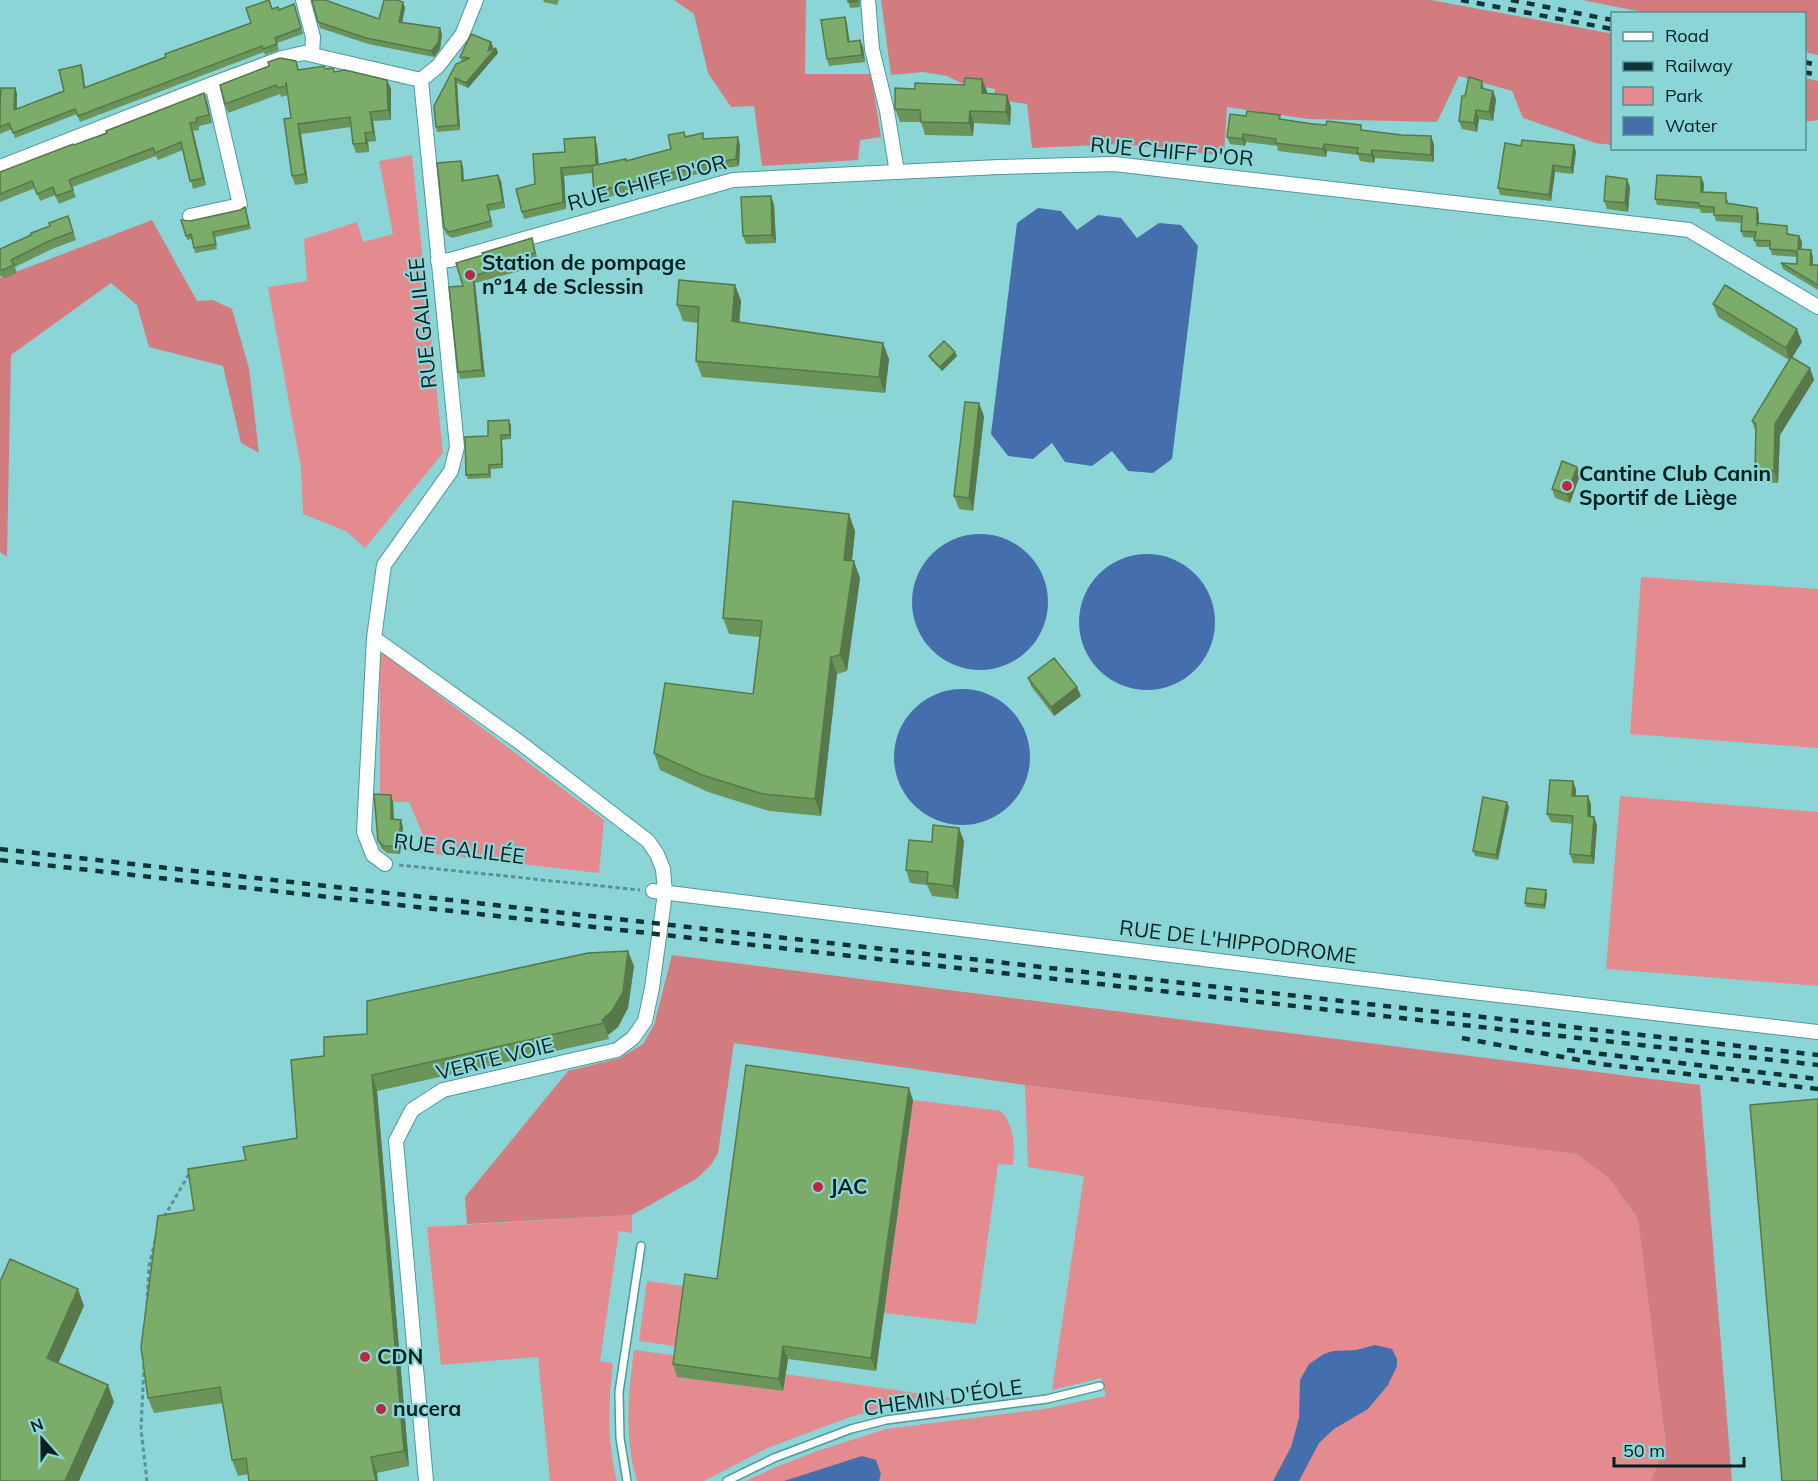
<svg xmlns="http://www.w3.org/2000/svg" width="1818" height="1481" viewBox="0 0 1818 1481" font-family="Mulish,sans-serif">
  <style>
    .green { fill: #e38b8f }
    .forest { fill: #d27c80 }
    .water { fill: #456fac }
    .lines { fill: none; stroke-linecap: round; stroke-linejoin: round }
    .service-casing { stroke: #50989a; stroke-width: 10 }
    .minor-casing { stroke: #50989a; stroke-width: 16 }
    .path { stroke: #599293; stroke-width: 3; stroke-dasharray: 4.5 3; stroke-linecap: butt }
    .service { stroke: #fff; stroke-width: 7 }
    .minor { stroke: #fff; stroke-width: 14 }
    .rail { stroke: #113536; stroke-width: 4.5; stroke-dasharray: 8 8; stroke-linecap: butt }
    .wall { fill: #6a945a }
    .shaded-wall { fill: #56784a }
    .building { fill: #7bac69; stroke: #56784a; stroke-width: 1.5 }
    .poi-dot { fill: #ba2841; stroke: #8cd5d6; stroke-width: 2 }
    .labels { text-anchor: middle; stroke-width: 4.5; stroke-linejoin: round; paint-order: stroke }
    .street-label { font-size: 21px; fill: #012021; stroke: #8cd5d6 }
    .poi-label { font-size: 21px; font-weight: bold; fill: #012021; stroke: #8cd5d6; text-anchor: start }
  </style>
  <rect width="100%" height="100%" fill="#8cd5d6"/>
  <g class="green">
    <polygon points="412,155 443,453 365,548 346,531 303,514 301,468 268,287 307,281 304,239 357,222 363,242 393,234 379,161"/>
    <polygon points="1641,577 1818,589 1818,748 1630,734"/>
    <polygon points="380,651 604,820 599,873 415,852 426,842 409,802 380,802"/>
    <polygon points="1620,796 1818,812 1818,986 1606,969"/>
    <polygon points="1025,1085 1576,1154 1609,1178 1638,1219 1666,1445 1653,1481 746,1481 776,1467 817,1451 886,1429 1044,1409 1106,1396 1101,1378 1052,1390 1084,1176 1028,1167"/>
    <path d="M913,1100L1001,1111C1014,1126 1015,1145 1013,1165L998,1164L976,1324L884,1313Z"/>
    <path d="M632,1215V1233L619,1231L600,1361L613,1363C608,1402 607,1442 617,1481H550L538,1357L441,1365L427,1227Z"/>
    <polygon points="647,1281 690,1287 681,1347 639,1341"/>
    <path d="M634,1350L680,1356L678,1377L783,1391L785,1374L957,1399L886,1407L850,1417L770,1447L704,1481H637C624,1438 628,1394 634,1350Z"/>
  </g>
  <g class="forest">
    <polygon points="674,0 806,0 805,74 871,74 881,137 860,140 858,160 762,166 754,106 731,107 708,73 694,14"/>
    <polygon points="881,0 1431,0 1608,33 1612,34 1612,145 1595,143 1523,118 1512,91 1459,76 1437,122 1308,119 1227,107 1224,156 1123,144 1032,148 1027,104 994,99 995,89 961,83 947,76 923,72 891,75"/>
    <polygon points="1582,0 1818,0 1818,55 1805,52 1804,14 1647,13"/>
    <polygon points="1805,78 1818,81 1818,120 1805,122"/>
    <polygon points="152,220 197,301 213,300 232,309 249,368 259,453 241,443 223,366 149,347 137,305 111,283 11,355 7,557 0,552 0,278"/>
    <polygon points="672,955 1700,1085 1732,1481 1651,1481 1666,1445 1638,1219 1609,1178 1576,1154 1025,1085 734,1043 718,1153 711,1165 696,1179 632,1215 467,1224 465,1197 568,1071 620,1058 643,1044 654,1025"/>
  </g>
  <g class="water">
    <polygon points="1038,208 1061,211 1077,230 1098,215 1121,218 1137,238 1159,223 1181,225 1198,246 1172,459 1153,473 1128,471 1112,451 1092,466 1065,462 1052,443 1033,459 1008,456 991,434 1017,223"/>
    <circle cx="980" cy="602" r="68"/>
    <circle cx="1147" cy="622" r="68"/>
    <circle cx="962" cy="757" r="68"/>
    <polygon points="1375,1345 1392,1349 1397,1359 1397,1366 1388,1385 1368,1409 1334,1429 1319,1443 1299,1481 1273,1481 1291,1447 1296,1429 1299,1418 1300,1380 1309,1364 1324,1354 1333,1351 1356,1350"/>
    <polygon points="862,1456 876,1460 881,1474 879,1481 784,1481"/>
  </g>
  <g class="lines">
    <g class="service-casing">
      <g id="service">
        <polyline points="627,1481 620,1438 619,1392 641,1246"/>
        <polyline points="727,1481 774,1458 851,1429 886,1420 1047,1399 1100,1386"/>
      </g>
    </g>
    <g class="minor-casing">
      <g id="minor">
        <polyline points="303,0 313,37 312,54"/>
        <polyline points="868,0 872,49 887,111 897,172"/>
        <polyline points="421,80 438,66 462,35 476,0"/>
        <polyline points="0,167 212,84 282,58 304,53 421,80"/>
        <polyline points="190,216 240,205 212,84"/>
        <polyline points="438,261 450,260 733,180 999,167 1114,164 1689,230 1818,307"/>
        <polyline points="374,638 518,741 648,841 657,854 663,869 665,893 652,988 645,1021 633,1038 617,1050 443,1090 412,1110 396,1141 426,1481"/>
        <polyline points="385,864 373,855 364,832 374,638 384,565 451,471 457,447 421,80"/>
        <polyline points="653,891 1446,989 1818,1032"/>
      </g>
    </g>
    <g class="path">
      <polyline points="399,865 640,890"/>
      <polyline points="164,1217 189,1174"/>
      <polyline points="147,1304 149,1266 159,1225"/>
      <polyline points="144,1365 141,1429 147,1481"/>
    </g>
    <use href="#service" class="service"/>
    <use href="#minor" class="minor"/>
    <g class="rail">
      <polyline points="1461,0 1612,29"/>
      <polyline points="1511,0 1612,20"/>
      <polyline points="1804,62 1818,65"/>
      <polyline points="1804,72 1818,75"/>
      <polyline points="0,849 1818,1055"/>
      <polyline points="0,860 1818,1065"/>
      <polyline points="1462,1038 1600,1064 1818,1089"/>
      <polyline points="1567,1050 1818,1079"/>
    </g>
  </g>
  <g class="wall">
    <polygon points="543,0 559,0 557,5 544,2"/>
    <polygon points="848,0 860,0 860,7 850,8"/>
    <polygon points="403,2 405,8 402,22 442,34 440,49 434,57 368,44 320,28 318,22 379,19"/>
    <polygon points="294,4 303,34 277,43 279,50 265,55 264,52 80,122 77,114 15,138 12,129 0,134 0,102 15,88 17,94 17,109 64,91 81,65 83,71 85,88 251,23 279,9"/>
    <polygon points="845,17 847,24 850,42 863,47 865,62 829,66 827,59"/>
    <polygon points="491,42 493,47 492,50 496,48 498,53 468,88 457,83 460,130 437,132 436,127 462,62 460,57"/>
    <polygon points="299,69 325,69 334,72 387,80 391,89 391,120 373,121 376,141 368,142 369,152 356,153 353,144 351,127 301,134 308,183 295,185 292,176 291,118 288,95 281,97 280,94 228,113 225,104"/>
    <polygon points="1482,81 1484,89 1493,91 1496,99 1493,121 1479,119 1477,132 1462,129 1459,121 1465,96"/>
    <polygon points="987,91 987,93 1011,107 1010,125 974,123 973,136 925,135 921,122 900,122 895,109"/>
    <polygon points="204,93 212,123 199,126 199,130 193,131 206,185 193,189 183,150 158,160 156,156 72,187 76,197 59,204 55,195 40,201 35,188 0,202 0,172 107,133"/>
    <polygon points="1280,115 1281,119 1363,130 1434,144 1434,162 1375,158 1374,163 1360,161 1358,155 1327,151 1326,157 1278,151 1277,146 1246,142 1245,146 1230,144 1227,137 1246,116"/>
    <polygon points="685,137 705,139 740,145 739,166 710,171 597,200 594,192 592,173 564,176 566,209 524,219 522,212 535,184 565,152 597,145 599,164 627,161 671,149"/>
    <polygon points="1574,145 1576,152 1573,174 1555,172 1551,201 1500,195 1498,188 1521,146"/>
    <polygon points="461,161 463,167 464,181 501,181 505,208 489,211 493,227 452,238 446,234 444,228"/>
    <polygon points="1701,177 1704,184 1703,192 1728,200 1728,203 1757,208 1759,215 1759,223 1789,233 1789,235 1799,236 1802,242 1801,249 1813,257 1813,265 1818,265 1818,290 1783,269 1781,263 1797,264 1797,257 1772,255 1770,247 1757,247 1754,240 1755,238 1743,237 1741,231 1741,223 1716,221 1714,213 1701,213 1700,209 1657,205 1655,199"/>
    <polygon points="1630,187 1628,212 1607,209 1604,201"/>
    <polygon points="771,196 774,205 776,243 746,244 743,236"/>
    <polygon points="245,207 251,229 215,237 217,249 195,253 192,239 187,240 186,236 190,221 240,210"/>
    <polygon points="68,216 76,240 52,249 15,267 17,273 6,278 0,276 0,249 31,235"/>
    <polygon points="532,238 538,260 529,262 531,268 475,283 485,377 460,379 458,372 463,286 483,255"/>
    <polygon points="735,285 741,301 739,322 889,359 885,393 702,377 696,361 698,323 683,321 677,305"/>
    <polygon points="1713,304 1802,342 1792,357 1810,368 1814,380 1780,435 1778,483 1759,482 1755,471 1756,433 1752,421 1789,360 1718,317"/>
    <polygon points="929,356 957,356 942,371 931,360"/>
    <polygon points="984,416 973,511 959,509 954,496"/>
    <polygon points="511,425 511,439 502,440 503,468 491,469 491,478 468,479 466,475"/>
    <polygon points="1577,467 1580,475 1570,503 1555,498 1552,489"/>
    <polygon points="855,531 852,561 860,578 847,671 837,674 821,816 769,811 708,792 660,770 654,753 753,694 760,637 729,634 723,618"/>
    <polygon points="1028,678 1081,696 1054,716 1031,686"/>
    <polygon points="1576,789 1576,796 1591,804 1591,817 1594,817 1597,825 1594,864 1573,863 1570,854 1573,824 1551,822 1547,814"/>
    <polygon points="393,802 394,819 403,827 400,854 387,853 381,848 378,841"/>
    <polygon points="1509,807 1498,860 1475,856 1473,851"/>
    <polygon points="964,841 958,899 932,896 927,885 910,883 906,870"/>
    <polygon points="1547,895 1545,909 1526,907 1525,903"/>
    <polygon points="634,966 628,1008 618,1027 608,1035 609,1039 377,1091 409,1466 377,1473 248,1474 238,1476 232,1460 223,1403 154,1413 148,1398 194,1210 246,1160 297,1138 324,1056 367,1034"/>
    <polygon points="913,1100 876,1371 788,1359 783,1391 677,1377 673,1364 717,1279"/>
  </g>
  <g class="shaded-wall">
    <polygon points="403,2 405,8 401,28 399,22"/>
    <polygon points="845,17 847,24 850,49 848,42"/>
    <polygon points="440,28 442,34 440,49 434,57 431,51"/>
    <polygon points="860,40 863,47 865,62 862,55"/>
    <polygon points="491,42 493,47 490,56 496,48 498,53 468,88 466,83 488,51"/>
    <polygon points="81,65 83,71 86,94 84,88"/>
    <polygon points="455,78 457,83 460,130 458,125"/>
    <polygon points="982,79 987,91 986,106 982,93"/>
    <polygon points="387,80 391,89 391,120 388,110"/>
    <polygon points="15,88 17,94 16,116 14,110"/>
    <polygon points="1493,91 1496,99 1493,121 1489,112"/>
    <polygon points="204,93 207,101 212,123 209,115"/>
    <polygon points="1007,95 1011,107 1010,125 1006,112"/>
    <polygon points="1476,110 1479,119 1477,132 1474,123"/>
    <polygon points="970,111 974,123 973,136 969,123"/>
    <polygon points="370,112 373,121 376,141 373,132"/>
    <polygon points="190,123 193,131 206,185 203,178"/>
    <polygon points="298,124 301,134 308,183 305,174"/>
    <polygon points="365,133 368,142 369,152 366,143"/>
    <polygon points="1243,134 1246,142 1245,146 1242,139"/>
    <polygon points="1431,136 1434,144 1434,162 1431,155"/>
    <polygon points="595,137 597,145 599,172 596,165"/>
    <polygon points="738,137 740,145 739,166 736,159"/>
    <polygon points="1324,144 1327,151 1326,157 1323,149"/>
    <polygon points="1574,145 1576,152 1573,174 1571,168"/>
    <polygon points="1372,150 1375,158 1374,163 1371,155"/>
    <polygon points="461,161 463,167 464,187 462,181"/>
    <polygon points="1553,165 1555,172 1551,201 1549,195"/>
    <polygon points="561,168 564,176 566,209 563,202"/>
    <polygon points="498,175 501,181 505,208 503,202"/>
    <polygon points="1701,177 1704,184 1703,198 1701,192"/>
    <polygon points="1627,179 1630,187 1628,212 1625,203"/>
    <polygon points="771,196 774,205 776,243 772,235"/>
    <polygon points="1757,208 1759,215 1759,233 1757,226"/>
    <polygon points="1799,236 1802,242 1801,255 1798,249"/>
    <polygon points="1811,250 1813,257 1813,271 1810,265"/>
    <polygon points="473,276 475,283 485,377 482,370"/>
    <polygon points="735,285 741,301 738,337 732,321"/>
    <polygon points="1797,329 1802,342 1790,361 1786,348"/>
    <polygon points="883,343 889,359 885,393 879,377"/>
    <polygon points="955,352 957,356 942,371 940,367"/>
    <polygon points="1810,368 1814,380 1780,435 1778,483 1774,471 1775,424"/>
    <polygon points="979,403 984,416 973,511 969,498"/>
    <polygon points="509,420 511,425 511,439 510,435"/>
    <polygon points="501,435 502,440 503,468 502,464"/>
    <polygon points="1577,467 1580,475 1570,503 1567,494"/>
    <polygon points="849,514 855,531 850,577 844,560"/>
    <polygon points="854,561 860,578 847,671 840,655"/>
    <polygon points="831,657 837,674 821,816 815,799"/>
    <polygon points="1077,687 1081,696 1054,716 1051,707"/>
    <polygon points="1573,781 1576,789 1575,804 1572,796"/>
    <polygon points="391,795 393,802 394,826 391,819"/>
    <polygon points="1588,796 1591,804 1591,825 1588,816"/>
    <polygon points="1507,802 1509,807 1498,860 1496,855"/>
    <polygon points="1594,817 1597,825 1594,864 1591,856"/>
    <polygon points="401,820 403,827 400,854 398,847"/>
    <polygon points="959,828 964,841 958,899 953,886"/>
    <polygon points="1546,890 1547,895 1545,909 1544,905"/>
    <polygon points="628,951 634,966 628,1008 618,1027 608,1035 602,1020"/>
    <polygon points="372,1075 377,1091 409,1466 404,1451"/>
    <polygon points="909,1088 913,1100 876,1371 871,1358"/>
    <polygon points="78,1289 84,1306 53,1375 47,1358"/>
    <polygon points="783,1346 788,1359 783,1391 779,1379"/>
    <polygon points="108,1385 114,1402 79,1481 65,1481"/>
    <polygon points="371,1457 377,1473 378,1481 376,1481"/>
  </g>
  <g class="building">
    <polygon points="269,0 272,9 278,7 279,10 294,4 301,28 275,38 277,44 263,49 262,46 78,116 75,109 13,133 9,123 0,127 0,102 1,88 15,88 14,110 64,91 59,70 81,65 84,88 166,57 165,54 251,23 246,8"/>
    <polygon points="312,0 325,0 379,19 384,0 396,0 403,2 399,22 440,28 438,43 431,51 366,38 318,22"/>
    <polygon points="848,0 857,0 857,1 848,2"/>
    <polygon points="845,17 848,42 860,40 862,55 827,59 821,20"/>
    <polygon points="471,34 491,42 488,51 496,48 466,83 455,78 458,125 436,127 434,106 456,64 470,58 460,57"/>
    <polygon points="280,58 296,61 298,70 324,66 325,69 333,68 334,72 345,70 387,80 388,110 370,112 373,132 365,133 366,143 353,144 350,117 298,124 305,174 292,176 284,119 291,118 286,82 286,86 278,88 276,85 225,104 220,85 269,66 268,62"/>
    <polygon points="1469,77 1482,81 1481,88 1493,91 1489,112 1476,110 1474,123 1459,121 1462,96 1465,96"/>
    <polygon points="965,78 982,79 982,93 1007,95 1006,112 970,111 969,123 921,122 920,110 895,109 895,88 915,89 915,83 964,85"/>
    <polygon points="204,93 209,115 196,118 197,122 190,123 203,178 190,181 181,142 155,153 153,148 69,180 73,190 56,196 53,187 37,194 32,181 0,194 0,172 73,144 74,145 107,133 106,131"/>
    <polygon points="1247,111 1280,115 1279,119 1312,124 1326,125 1327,121 1361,125 1361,130 1402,135 1431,136 1431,155 1372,150 1371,155 1357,153 1358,148 1324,144 1323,149 1275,143 1276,139 1243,134 1242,139 1227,137 1230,114 1246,116"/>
    <polygon points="684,132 685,137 703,133 703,139 738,137 736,159 707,164 594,192 592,166 596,165 561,168 563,202 522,212 516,189 535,184 533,154 565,152 564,139 595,137 596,165 626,159 626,161 671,149 668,135"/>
    <polygon points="1522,140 1574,145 1571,168 1553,165 1549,195 1498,188 1505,143 1521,146"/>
    <polygon points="461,161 462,181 498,175 503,202 487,205 491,221 449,232 444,228 437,163"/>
    <polygon points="1657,175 1701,177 1701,192 1726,193 1726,203 1757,208 1757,226 1757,223 1787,226 1787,234 1799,236 1798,249 1811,250 1810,265 1818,265 1818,285 1781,263 1797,264 1797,251 1770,249 1770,241 1754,240 1756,232 1741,231 1742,216 1714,215 1714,207 1699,206 1699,203 1655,199"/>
    <polygon points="1606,176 1627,179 1625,203 1604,201"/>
    <polygon points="771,196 772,235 743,236 741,197"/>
    <polygon points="245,207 249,225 213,232 216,244 194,248 191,234 186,236 181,220 190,221 240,210"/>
    <polygon points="68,216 73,232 49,241 11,260 14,265 3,270 0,269 0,249 31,235 31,233 50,226 49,223"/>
    <polygon points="532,238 535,253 526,255 528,260 473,276 482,370 458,372 449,287 463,286 456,263 483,255 482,253"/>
    <polygon points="679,280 735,285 732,321 883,343 879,377 696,361 699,307 677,305"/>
    <polygon points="1725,285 1797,329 1786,348 1713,304"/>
    <polygon points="944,341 955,352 940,367 929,356"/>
    <polygon points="1791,357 1810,368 1775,424 1774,471 1755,471 1756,424 1752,421"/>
    <polygon points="965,402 979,403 969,498 954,496"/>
    <polygon points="509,420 510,435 501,435 502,464 489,465 489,474 466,475 465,437 488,436 488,421"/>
    <polygon points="1562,461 1577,467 1567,494 1552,489"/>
    <polygon points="733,501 849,514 844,560 854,561 840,655 831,657 815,799 763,794 702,775 654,753 665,683 753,694 762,621 723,618"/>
    <polygon points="1054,658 1077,687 1051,707 1028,678"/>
    <polygon points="1550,780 1573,781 1572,796 1588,796 1588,816 1594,817 1591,856 1570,854 1573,816 1547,814"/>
    <polygon points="374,794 391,795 391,819 401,820 398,847 384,846 378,841"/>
    <polygon points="1483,797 1507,802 1496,855 1473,851"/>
    <polygon points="933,825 959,828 953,886 927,883 928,872 906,870 909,840 932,842"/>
    <polygon points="1527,888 1546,890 1544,905 1525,903"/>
    <polygon points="628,951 623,992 612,1011 602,1020 604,1023 372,1075 404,1451 371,1457 376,1481 249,1481 246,1458 232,1460 220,1387 148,1398 141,1347 158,1216 194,1210 188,1169 246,1160 243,1147 297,1138 291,1060 324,1056 324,1037 367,1034 367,1001 588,953"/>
    <polygon points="746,1065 909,1088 871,1358 783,1346 779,1379 673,1364 685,1274 717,1279"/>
    <polygon points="1818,1099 1818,1481 1782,1481 1750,1105"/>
    <polygon points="10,1259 78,1289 47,1358 108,1385 65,1481 0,1481 0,1282"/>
  </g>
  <g class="poi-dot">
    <circle cx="470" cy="275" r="6"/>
    <circle cx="1567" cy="486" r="6"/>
    <circle cx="818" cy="1187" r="6"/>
    <circle cx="365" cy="1357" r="6"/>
    <circle cx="381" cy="1409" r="6"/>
  </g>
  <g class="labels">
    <g class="street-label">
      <text transform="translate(1172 152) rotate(5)" y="7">RUE CHIFF D'OR</text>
      <text transform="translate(647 183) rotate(-15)" y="7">RUE CHIFF D'OR</text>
      <text transform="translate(423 323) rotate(-96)" y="7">RUE GALILÉE</text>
      <text transform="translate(459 849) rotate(7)" y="7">RUE GALILÉE</text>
      <text transform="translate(1238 942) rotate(7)" y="7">RUE DE L'HIPPODROME</text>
      <text transform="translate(495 1059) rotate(-14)" y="7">VERTE VOIE</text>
      <text transform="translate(943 1398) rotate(-8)" y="7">CHEMIN D'ÉOLE</text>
    </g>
    <g class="poi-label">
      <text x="482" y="270">Station de pompage<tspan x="482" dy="24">n°14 de Sclessin</tspan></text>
      <text x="1579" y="481">Cantine Club Canin<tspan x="1579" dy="24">Sportif de Liège</tspan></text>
      <text x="830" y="1194">JAC</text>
      <text x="377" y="1364">CDN</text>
      <text x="393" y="1416">nucera</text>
    </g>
  </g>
  <rect x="1611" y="12" width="195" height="138" fill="#8cd5d6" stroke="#548d8e" stroke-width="1.5"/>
  <rect x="1623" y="32" width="30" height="9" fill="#ffffff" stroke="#548d8e" stroke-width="1.5"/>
  <text x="1665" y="42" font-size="18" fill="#012021">Road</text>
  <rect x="1623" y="62" width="30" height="9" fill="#113536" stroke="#548d8e" stroke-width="1.5"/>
  <text x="1665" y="72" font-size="18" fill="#012021">Railway</text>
  <rect x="1623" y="87" width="30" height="18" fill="#e38b8f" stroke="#548d8e" stroke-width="1.5"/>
  <text x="1665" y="102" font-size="18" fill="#012021">Park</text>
  <rect x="1623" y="117" width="30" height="18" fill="#456fac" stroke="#548d8e" stroke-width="1.5"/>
  <text x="1665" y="132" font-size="18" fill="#012021">Water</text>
  <g transform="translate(42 1439) rotate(339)" stroke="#8cd5d6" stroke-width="4.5" paint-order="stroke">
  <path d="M0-4.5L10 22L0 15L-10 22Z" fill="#012021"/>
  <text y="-9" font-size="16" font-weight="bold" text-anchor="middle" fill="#012021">N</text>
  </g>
  <path d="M1614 1457v9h130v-9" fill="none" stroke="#012021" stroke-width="3"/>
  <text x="1623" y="1457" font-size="18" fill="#012021" stroke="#8cd5d6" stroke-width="4.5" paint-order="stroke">50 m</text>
</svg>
